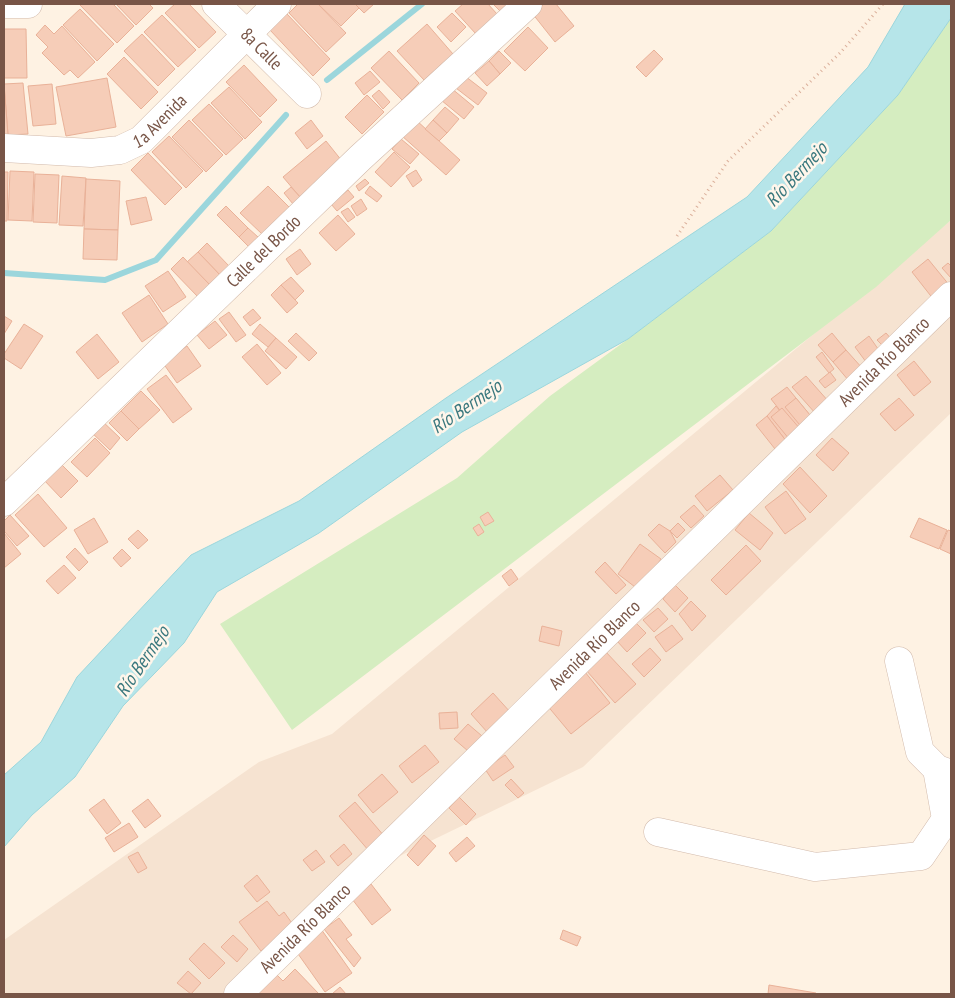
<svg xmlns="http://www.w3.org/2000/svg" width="955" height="998" viewBox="0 0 955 998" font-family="'PT Sans Narrow',sans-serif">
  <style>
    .residential { fill: #f6e3d1 }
    .green { fill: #d5edc0 }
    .water { fill: #b6e5e9; stroke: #9bd6dc }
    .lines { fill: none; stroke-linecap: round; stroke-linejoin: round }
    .stream { stroke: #9bd6dc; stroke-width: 6 }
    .building { fill: #f6cdb8; stroke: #e9b198 }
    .minor-casing { stroke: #d2baab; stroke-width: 29 }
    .path { stroke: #dbb09b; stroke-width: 3; stroke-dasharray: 1 4; stroke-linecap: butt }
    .minor { stroke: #fff; stroke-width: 28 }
    .labels { text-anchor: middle; stroke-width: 5; stroke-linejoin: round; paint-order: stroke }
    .street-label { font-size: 18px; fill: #785547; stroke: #fff6eb }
    .water-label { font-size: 19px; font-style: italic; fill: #3a787e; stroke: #fff6eb }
  </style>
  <rect width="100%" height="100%" fill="#fef2e3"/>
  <polygon class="residential" points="951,220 951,413 583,767 375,868 243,994 4,994 4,940 259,762 332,734"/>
  <polygon class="green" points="951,18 951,220 876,287 292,730 220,624 457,478 550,396 628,339 771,231 898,95"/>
  <polygon class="water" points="905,4 951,4 951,18 898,95 771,231 628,339 462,432 319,533 217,592 184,643 123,706 75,777 32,815 4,847 4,775 41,742 77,677 191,555 299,501 446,398 747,197 868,67"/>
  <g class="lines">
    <g class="stream">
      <polyline points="327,80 422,4"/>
      <polyline points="4,273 105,280 156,260 286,115"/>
    </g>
  </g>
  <g class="building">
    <polygon points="79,4 113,4 134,26 117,43"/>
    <polygon points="116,4 149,4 153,8 136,25"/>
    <polygon points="175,4 189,4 216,32 199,48 165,13"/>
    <polygon points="298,4 318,4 346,33 326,52 289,13"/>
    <polygon points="318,4 355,4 359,8 341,26"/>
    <polygon points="355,4 374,4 364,13"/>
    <polygon points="463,4 488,4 497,14 476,34 455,11"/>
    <polygon points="493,4 509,4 501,12"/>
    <polygon points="544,4 556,4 574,26 555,42 532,13"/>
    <polygon points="80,9 114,44 97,61 63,25"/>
    <polygon points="452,13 466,27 451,42 437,27"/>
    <polygon points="287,14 330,59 313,76 270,30"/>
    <polygon points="162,15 196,50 178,67 144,32"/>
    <polygon points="427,24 453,54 424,80 397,51"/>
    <polygon points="45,25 54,34 62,26 95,62 78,78 70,70 64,75 42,53 48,47 36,35"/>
    <polygon points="528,27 548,48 525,71 504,51"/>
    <polygon points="4,29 26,29 27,78 4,78"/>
    <polygon points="142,34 175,69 158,86 124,51"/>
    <polygon points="654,50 663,59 646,77 636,67"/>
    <polygon points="389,51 419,83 402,100 371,68"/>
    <polygon points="499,51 511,63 500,74 489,61"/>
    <polygon points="124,57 158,92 141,109 107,74"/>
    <polygon points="489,61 500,74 487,86 475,73"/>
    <polygon points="244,65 277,100 260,117 226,82"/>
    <polygon points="370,71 380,82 364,95 355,83"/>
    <polygon points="461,73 487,93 478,105 452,85"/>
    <polygon points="107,78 116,127 66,136 56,87"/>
    <polygon points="23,83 28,134 8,135 4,84"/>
    <polygon points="52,84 56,124 33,126 28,86"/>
    <polygon points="4,85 8,135 4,136"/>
    <polygon points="229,87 262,122 245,139 211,103"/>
    <polygon points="451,88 474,107 464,119 441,100"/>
    <polygon points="379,90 390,102 383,109 372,96"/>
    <polygon points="367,95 384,112 362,134 345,117"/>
    <polygon points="209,104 243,139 226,155 192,120"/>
    <polygon points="445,107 459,119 447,133 433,120"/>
    <polygon points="189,120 223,155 206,172 172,137"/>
    <polygon points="311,120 323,136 307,149 295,133"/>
    <polygon points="416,120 460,160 446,175 402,136"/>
    <polygon points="433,120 447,133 439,141 425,129"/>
    <polygon points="169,136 203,171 186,188 152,152"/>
    <polygon points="401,139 419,154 410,164 392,149"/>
    <polygon points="326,141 342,161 300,197 283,177"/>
    <polygon points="394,152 410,167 391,187 375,172"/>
    <polygon points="148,153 182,188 165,205 131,170"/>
    <polygon points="416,170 422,180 413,187 406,176"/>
    <polygon points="10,171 34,172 32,221 8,220"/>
    <polygon points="4,172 8,172 7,221 4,221"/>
    <polygon points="35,174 59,175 57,223 33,222"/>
    <polygon points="62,176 86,178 83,226 59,225"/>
    <polygon points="86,179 120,181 118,230 84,229"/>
    <polygon points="365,179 369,183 359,191 356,186"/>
    <polygon points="268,186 290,208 263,235 240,213"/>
    <polygon points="370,186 382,196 377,202 365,193"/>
    <polygon points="291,187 300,197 293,204 284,193"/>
    <polygon points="348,190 354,197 337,211 331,204"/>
    <polygon points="146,197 152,220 131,225 126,201"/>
    <polygon points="361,199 367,209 357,216 351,206"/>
    <polygon points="226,206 248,228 239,237 217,215"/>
    <polygon points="348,208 355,217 348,222 341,212"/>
    <polygon points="338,215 355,234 336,251 319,233"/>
    <polygon points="248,228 258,237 249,247 239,237"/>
    <polygon points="84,229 118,230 117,260 83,259"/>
    <polygon points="207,243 229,266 220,275 198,252"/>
    <polygon points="300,249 311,264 297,275 286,259"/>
    <polygon points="198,252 220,275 210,285 187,262"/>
    <polygon points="183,257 210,285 198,297 171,269"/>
    <polygon points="928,259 950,286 934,300 912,272"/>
    <polygon points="948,263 951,266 951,278 942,268"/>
    <polygon points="168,271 186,297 163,312 145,286"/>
    <polygon points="291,277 304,291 295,300 281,285"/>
    <polygon points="281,285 298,303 287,313 271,295"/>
    <polygon points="149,295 168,324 142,342 122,313"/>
    <polygon points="253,309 261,318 250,326 243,317"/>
    <polygon points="229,312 246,335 236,342 219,319"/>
    <polygon points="4,316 12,321 4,334"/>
    <polygon points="215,321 227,335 209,349 197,335"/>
    <polygon points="24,324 43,336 21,369 4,358 4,354"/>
    <polygon points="260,324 276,338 268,347 252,334"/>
    <polygon points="296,333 317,353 309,361 288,341"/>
    <polygon points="832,333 846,350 833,362 818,345"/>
    <polygon points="886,333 893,341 885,348 877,340"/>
    <polygon points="97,334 119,362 98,379 76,352"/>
    <polygon points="869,336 883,356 869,366 855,347"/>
    <polygon points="276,338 297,357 286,369 265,351"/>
    <polygon points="257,344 281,373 267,385 242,357"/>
    <polygon points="187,346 201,366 177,383 163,363"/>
    <polygon points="846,350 863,369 849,381 833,362"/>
    <polygon points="822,352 834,369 829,373 816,357"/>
    <polygon points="914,361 931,382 914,396 897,375"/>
    <polygon points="830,372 836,380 825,388 819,381"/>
    <polygon points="166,375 192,409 173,423 147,389"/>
    <polygon points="806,376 829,402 816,414 792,387"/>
    <polygon points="787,387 817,424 801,437 771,399"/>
    <polygon points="141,391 160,410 139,429 121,411"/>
    <polygon points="796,398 815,421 804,430 785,407"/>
    <polygon points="899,398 914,415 895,431 880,414"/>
    <polygon points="776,406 801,437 790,446 767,416"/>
    <polygon points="782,408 801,430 790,440 771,417"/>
    <polygon points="121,411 139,429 127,441 109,423"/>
    <polygon points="767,416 790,446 779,454 756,425"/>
    <polygon points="100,419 120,438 110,450 90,431"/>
    <polygon points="95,438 110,453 87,477 71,462"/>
    <polygon points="832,438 849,453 833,471 816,455"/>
    <polygon points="60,463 78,481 61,498 43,479"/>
    <polygon points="800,467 827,496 810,513 783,484"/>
    <polygon points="720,475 733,490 707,511 695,496"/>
    <polygon points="786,491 806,519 785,534 765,507"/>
    <polygon points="38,494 67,528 44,547 15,515"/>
    <polygon points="694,505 704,516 691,528 680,517"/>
    <polygon points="488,512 494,521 485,526 480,517"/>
    <polygon points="749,513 773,533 760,550 735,530"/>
    <polygon points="10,515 29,536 17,546 4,531 4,521"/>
    <polygon points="94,518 108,542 88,554 74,530"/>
    <polygon points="919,518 947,530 939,549 910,537"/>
    <polygon points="678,523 685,530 677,538 670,531"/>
    <polygon points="479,524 484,532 478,536 473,528"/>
    <polygon points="659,524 670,531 676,542 665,553 648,535"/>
    <polygon points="138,530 148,540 138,549 128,539"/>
    <polygon points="948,530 951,531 951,554 940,549"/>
    <polygon points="4,533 21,554 4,568"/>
    <polygon points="640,544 661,559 639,590 618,574"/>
    <polygon points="746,545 761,561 726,595 711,580"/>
    <polygon points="75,548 88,562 79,571 66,557"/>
    <polygon points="122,549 131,558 121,567 113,558"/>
    <polygon points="605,562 626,585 616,594 595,572"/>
    <polygon points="64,565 76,578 58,594 46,581"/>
    <polygon points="511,569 518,579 509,586 502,576"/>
    <polygon points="674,584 688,598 675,612 663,599"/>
    <polygon points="691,601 706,616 692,631 679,614"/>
    <polygon points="658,608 668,619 654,632 643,620"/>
    <polygon points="636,623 646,633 627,652 617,641"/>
    <polygon points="672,625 683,639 666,652 655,637"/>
    <polygon points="542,626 562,631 559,646 539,641"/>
    <polygon points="650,648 661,660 644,677 632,664"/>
    <polygon points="605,651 636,684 615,703 586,670"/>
    <polygon points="585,672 610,703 571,734 546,704"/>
    <polygon points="493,693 511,713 488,733 471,714"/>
    <polygon points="457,712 458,728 440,729 439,713"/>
    <polygon points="468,724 482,736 468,751 454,739"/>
    <polygon points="425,745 439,762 412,783 399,766"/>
    <polygon points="505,755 514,767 493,781 485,769"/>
    <polygon points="382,774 398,792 373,813 358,795"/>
    <polygon points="511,779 524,793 518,798 505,785"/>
    <polygon points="459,797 476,814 466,825 449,808"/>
    <polygon points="104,799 121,823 107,834 89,810"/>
    <polygon points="148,799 161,816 145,828 132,811"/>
    <polygon points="355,802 385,837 369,851 339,816"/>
    <polygon points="129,823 138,837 114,852 105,838"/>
    <polygon points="424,835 436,846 418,866 407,855"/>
    <polygon points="467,837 475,846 456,862 449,853"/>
    <polygon points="344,844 352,854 338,866 330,856"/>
    <polygon points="316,850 325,862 312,871 303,860"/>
    <polygon points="138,852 147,868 138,873 128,857"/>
    <polygon points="257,875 270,892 257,902 244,886"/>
    <polygon points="371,884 391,910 372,925 352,899"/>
    <polygon points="267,901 279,916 284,912 294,926 261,951 239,922"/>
    <polygon points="339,918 352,935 346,939 361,958 354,967 324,929"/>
    <polygon points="321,929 352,973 325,992 296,951"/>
    <polygon points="563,930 581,937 577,946 560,939"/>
    <polygon points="233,935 248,949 237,962 221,947"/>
    <polygon points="204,943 225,963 209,979 189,959"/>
    <polygon points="295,969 319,994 252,994 274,972 283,981"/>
    <polygon points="188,971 201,983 191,994 177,983"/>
    <polygon points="769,985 816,993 816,994 768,994"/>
    <polygon points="340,987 346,994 332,994"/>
  </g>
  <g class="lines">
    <g class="minor-casing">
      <g id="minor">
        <polyline points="6,4 28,4"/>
        <path id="s1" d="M216,4L307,94"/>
        <path id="s2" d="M4,148L91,153L120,150L141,140L277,4"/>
        <path id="s3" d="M4,502L360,158L528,4"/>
        <polyline points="899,661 920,752 937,769 951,774"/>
        <polyline points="658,832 815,867 921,856 946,819 937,769"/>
        <path id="s4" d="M238,994L951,296"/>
      </g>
    </g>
    <polyline class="path" points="677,236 728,161 840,53 883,4"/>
    <use href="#minor" class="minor"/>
  </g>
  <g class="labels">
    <g class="street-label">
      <text dy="6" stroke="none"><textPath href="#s1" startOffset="64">8a Calle</textPath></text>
      <text dy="6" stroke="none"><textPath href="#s2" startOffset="166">1a Avenida</textPath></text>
      <text dy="6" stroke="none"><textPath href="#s3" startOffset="361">Calle del Bordo</textPath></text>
      <text dy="6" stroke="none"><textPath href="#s4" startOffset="904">Avenida Río Blanco</textPath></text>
      <text dy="6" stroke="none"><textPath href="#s4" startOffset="499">Avenida Río Blanco</textPath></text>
      <text dy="6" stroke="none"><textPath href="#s4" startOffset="94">Avenida Río Blanco</textPath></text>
    </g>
    <g class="water-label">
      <text transform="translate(796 174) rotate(-47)" y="7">Río Bermejo</text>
      <text transform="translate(466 406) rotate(-34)" y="7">Río Bermejo</text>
      <text transform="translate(142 661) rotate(-56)" y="7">Río Bermejo</text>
    </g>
  </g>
  <rect width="955" height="998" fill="none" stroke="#785547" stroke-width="10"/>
</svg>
